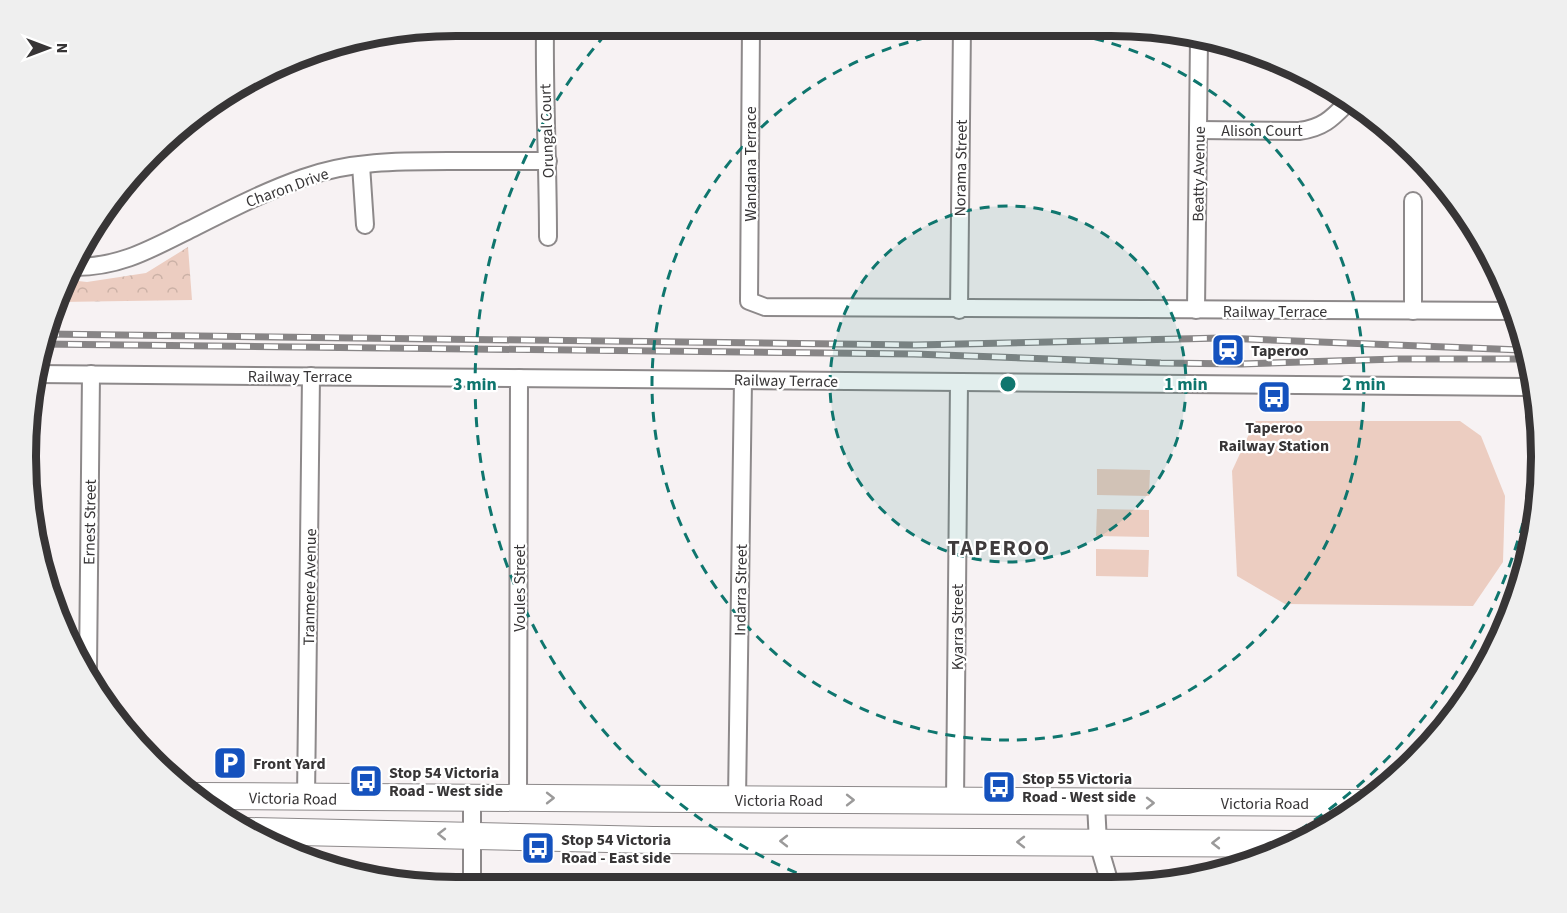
<svg xmlns="http://www.w3.org/2000/svg" width="1567" height="913" viewBox="0 0 1567 913" font-family="'Source Sans 3',sans-serif">
  <style>
    .park { fill: url(#park-crowns) }
    .pitch { fill: #eccdc1 }
    .lines { fill: none; stroke-linecap: round; stroke-linejoin: round }
    .minor-casing { stroke: #8d898a; stroke-width: 20 }
    .highway-casing { stroke: #8d898a; stroke-width: 28 }
    .minor { stroke: #fff; stroke-width: 16 }
    .highway { stroke: #fff; stroke-width: 26 }
    .rail-casing { stroke: #888586; stroke-width: 7 }
    .rail { stroke: #fff; stroke-width: 4.5; stroke-dasharray: 14; stroke-linecap: butt }
    .oneway { stroke: #9b9a9a }
    .ring { fill: none; stroke: #0f766e; stroke-width: 3; stroke-dasharray: 10 8 }
    .labels { text-anchor: middle; stroke-width: 4.5; stroke-linejoin: round; paint-order: stroke }
    .street-label { font-size: 16px; fill: #373536; stroke: #fff }
    .poi-label { font-size: 16px; font-weight: bold; fill: #373536; stroke: #fff; text-anchor: start }
    .district-label { font-size: 22px; font-weight: bold; letter-spacing: 1.5px; fill: #3f3b3c; stroke: #fff }
    .rim { fill: none; stroke: #373536; stroke-width: 8 }
    .centre { fill: #0f766e; stroke: #fff; stroke-width: 3 }
    .ring-label { font-size: 18px; text-anchor: middle; font-weight: bold; fill: #0f766e; stroke: #fff; stroke-width: 4.5; stroke-linejoin: round; paint-order: stroke }
  </style>
  <defs>
    <pattern id="park-crowns" width="20" height="18" patternUnits="userSpaceOnUse" patternTransform="scale(1.5)"><rect width="20" height="18" fill="#eccdc1"/><path d="M2 6a3 3 0 1 1 6 0M12 15a3 3 0 1 1 6 0" fill="none" stroke="#cbb1a6"/></pattern>
  </defs>
  <rect width="100%" height="100%" fill="#f7f2f3"/>
  <polygon class="park" points="188,247 192,300 60,302 69,280 87,282 146,273"/>
  <g class="pitch">
    <polygon points="1255,421 1460,421 1481,436 1505,496 1503,562 1473,606 1285,604 1237,576 1232,471"/>
    <polygon points="1097,469 1150,470 1149,496 1097,495"/>
    <polygon points="1097,509 1149,510 1149,537 1096,536"/>
    <polygon points="1096,549 1149,550 1148,577 1096,576"/>
  </g>
  <g class="lines">
    <g class="minor-casing">
      <g id="minor">
        <path d="M545,26C544,96 548,166 548,237"/>
        <polyline points="751,26 749,301 765,307 1515,311"/>
        <path d="M1198,130L1299,131C1325,128 1334,116 1351,99"/>
        <polyline points="361,165 365,225"/>
        <path d="M75,267C119,267 149,250 187,231C225,212 263,192 303,178C349,161 399,161 448,161C481,161 514,161 548,161"/>
        <polyline points="959,310 962,26"/>
        <polyline points="1196,310 1199,38"/>
        <polyline points="1413,311 1413,201"/>
        <polyline points="36,374 1535,387"/>
        <polyline points="88,669 91,374"/>
        <polyline points="306,798 311,376"/>
        <polyline points="472,798 472,887"/>
        <polyline points="518,798 519,378"/>
        <polyline points="737,799 743,380"/>
        <polyline points="955,801 959,382"/>
        <polyline points="1096,803 1098,843 1111,887"/>
      </g>
    </g>
    <g class="highway-casing">
      <g id="highway">
        <polyline points="197,796 1361,803"/>
        <polyline points="249,831 653,840 1295,844"/>
      </g>
    </g>
    <use href="#minor" class="minor"/>
    <use href="#highway" class="highway"/>
    <g class="rail-casing">
      <g id="rail">
        <polyline points="45,334 915,345 1222,338 1521,350"/>
        <polyline points="40,344 914,354 1161,363 1241,364 1397,359 1529,359"/>
      </g>
    </g>
    <use href="#rail" class="rail"/>
  </g>
  <defs><path id="oneway-chevron" d="M-2-3.5L2.5 0L-2 3.5" fill="none" stroke-width="1.6" stroke-linecap="round" stroke-linejoin="round" transform="scale(1.5)"/></defs>
  <g class="oneway">
    <use href="#oneway-chevron" transform="translate(550 798)"/>
    <use href="#oneway-chevron" transform="translate(850 800)"/>
    <use href="#oneway-chevron" transform="translate(1150 803)"/>
    <use href="#oneway-chevron" transform="translate(442 834) rotate(-179)"/>
    <use href="#oneway-chevron" transform="translate(784 841) rotate(-180)"/>
    <use href="#oneway-chevron" transform="translate(1021 842) rotate(-180)"/>
    <use href="#oneway-chevron" transform="translate(1216 843) rotate(-180)"/>
  </g>
  <circle cx="1008" cy="384" r="178" fill="#0f766e" fill-opacity=".12"/>
  <g class="ring">
    <circle cx="1008" cy="384" r="178"/>
    <circle cx="1008" cy="384" r="356"/>
    <path d="M1539 435A533 533 0 0 1 1233 867M830 886A533 533 0 0 1 612 27"/>
  </g>
  <defs>
    <g id="station-square" transform="scale(1.725)"><rect x="-9" y="-9" width="18" height="18" rx="4" fill="#1552be" stroke="#fff"/><path d="M-3-6H3Q5-6 5-4V2Q5 4 3 4L4.5 6H3L1.5 4h-3L-3 6H-4.5L-3 4Q-5 4-5 2V-4Q-5-6-3-6ZM-3.5-4v3h7v-3ZM-3.5 1v1.5H-2V1ZM2 1v1.5H3.5V1Z" fill="#fff"/></g>
    <g id="bus-square" transform="scale(1.725)"><rect x="-9" y="-9" width="18" height="18" rx="4" fill="#1552be" stroke="#fff"/><path d="M-5-6H5V4H4V6H2V4H-2V6H-4V4H-5ZM-3.5-4V0h7V-4ZM-3.5 1.2v1.5H-2V1.2ZM2 1.2v1.5H3.5V1.2Z" fill="#fff"/></g>
    <g id="parking-square" transform="scale(1.725)"><rect x="-9" y="-9" width="18" height="18" rx="4" fill="#1552be" stroke="#fff"/><path d="M-3.5-5.5H1a3.5 3.5 0 0 1 0 7H-1V5.5H-3.5ZM-1-3.4V-.6H.8a1.4 1.4 0 0 0 0-2.8Z" fill="#fff"/></g>
  </defs>
  <g fill-rule="evenodd">
    <use href="#station-square" x="1228" y="350"/>
    <use href="#bus-square" x="1274" y="397"/>
    <use href="#parking-square" x="230" y="763"/>
    <use href="#bus-square" x="366" y="781"/>
    <use href="#bus-square" x="999" y="787"/>
    <use href="#bus-square" x="538" y="848"/>
  </g>
  <g class="labels">
    <g class="street-label">
      <text x="1262" y="136">Alison Court</text>
      <text transform="translate(546 131) rotate(-92)" y="6">Orungal Court</text>
      <text transform="translate(750 164) rotate(-90)" y="6">Wandana Terrace</text>
      <text transform="translate(960 168) rotate(-89)" y="6">Norama Street</text>
      <text transform="translate(1198 174) rotate(-89)" y="6">Beatty Avenue</text>
      <text transform="translate(287 187) rotate(-20)" y="6">Charon Drive</text>
      <text x="1275" y="317">Railway Terrace</text>
      <text x="300" y="382">Railway Terrace</text>
      <text transform="translate(786 380) rotate(1)" y="6">Railway Terrace</text>
      <text transform="translate(89 522) rotate(-89)" y="6">Ernest Street</text>
      <text transform="translate(309 587) rotate(-89)" y="6">Tranmere Avenue</text>
      <text transform="translate(519 588) rotate(-90)" y="6">Voules Street</text>
      <text transform="translate(740 590) rotate(-89)" y="6">Indarra Street</text>
      <text transform="translate(957 627) rotate(-90)" y="6">Kyarra Street</text>
      <text transform="translate(293 798) rotate(1)" y="6">Victoria Road</text>
      <text x="779" y="806">Victoria Road</text>
      <text x="1265" y="809">Victoria Road</text>
    </g>
    <g class="poi-label">
      <text x="1251" y="356">Taperoo</text>
      <text x="1274" y="433" text-anchor="middle">Taperoo<tspan x="1274" dy="18">Railway Station</tspan></text>
      <text x="253" y="769">Front Yard</text>
      <text x="389" y="778">Stop 54 Victoria<tspan x="389" dy="18">Road - West side</tspan></text>
      <text x="1022" y="784">Stop 55 Victoria<tspan x="1022" dy="18">Road - West side</tspan></text>
      <text x="561" y="845">Stop 54 Victoria<tspan x="561" dy="18">Road - East side</tspan></text>
    </g>
    <g class="district-label">
      <text x="999" y="555">TAPEROO</text>
    </g>
  </g>
  <path d="M0 0H1567V913H0ZM456 36H1111A420 420 0 0 1 1531 456V457A420 420 0 0 1 1111 877H456A420 420 0 0 1 36 457V456A420 420 0 0 1 456 36Z" fill="#efefef" fill-rule="evenodd"/>
  <path class="rim" d="M456 36H1111A420 420 0 0 1 1531 456V457A420 420 0 0 1 1111 877H456A420 420 0 0 1 36 457V456A420 420 0 0 1 456 36Z"/>
  <circle cx="1008" cy="384" r="9" class="centre"/>
  <g class="ring-label">
    <text x="1186" y="390">1 min</text>
    <text x="1364" y="390">2 min</text>
    <text x="475" y="390">3 min</text>
  </g>
  <g transform="translate(48 48) rotate(90)" stroke="#ffffff" stroke-width="4.5" paint-order="stroke">
  <path d="M0-4.5L10 22L0 15L-10 22Z" fill="#373536"/>
  <text y="-9" font-size="16" font-weight="bold" text-anchor="middle" fill="#373536">N</text>
  </g>
</svg>
